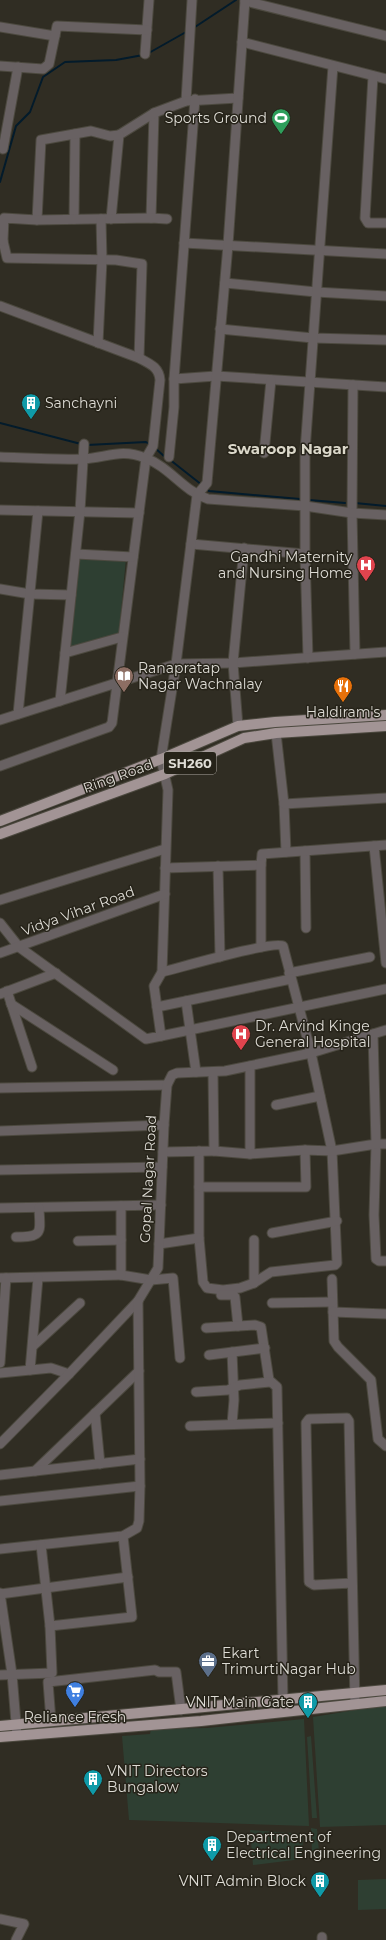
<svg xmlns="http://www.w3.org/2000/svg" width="386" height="1940" viewBox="0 0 386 1940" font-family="Montserrat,sans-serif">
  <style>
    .green { fill: #2e3f32 }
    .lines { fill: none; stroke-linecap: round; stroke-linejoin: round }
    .stream { stroke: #031b2b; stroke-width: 2 }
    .minor-casing { stroke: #4c493f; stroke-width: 11 }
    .major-casing { stroke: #4c493f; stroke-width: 12 }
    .minor { stroke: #686162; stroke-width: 9 }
    .major { stroke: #a29495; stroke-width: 10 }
    .labels { text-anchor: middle; stroke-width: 3; stroke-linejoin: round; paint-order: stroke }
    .shield { fill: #262319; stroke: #a7a49d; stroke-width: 1 }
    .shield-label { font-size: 13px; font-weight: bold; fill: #dedcd5 }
    .poi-label { font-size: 14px; fill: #dedcd5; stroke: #262319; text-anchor: start }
    .street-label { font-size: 14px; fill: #dedcd5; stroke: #262319 }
    .neighbourhood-label { font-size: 15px; font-weight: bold; fill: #dbd8ca; stroke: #262319 }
  </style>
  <rect width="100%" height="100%" fill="#302d23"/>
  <g class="green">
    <polygon points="78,557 126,558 119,633 69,649"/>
    <polygon points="386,1705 386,1825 320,1827 313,1717"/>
    <polygon points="304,1719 309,1826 129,1820 122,1736 150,1734 151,1729 207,1728"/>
    <polygon points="311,1736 317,1818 312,1818 307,1737"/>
    <polygon points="311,1828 317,1829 319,1852 312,1853"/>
    <polygon points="250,1830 303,1834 302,1859 253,1865"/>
    <polygon points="386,1879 386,1909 358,1910 358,1880"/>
  </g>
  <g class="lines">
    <g class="stream">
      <polyline points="195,27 236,0"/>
      <polyline points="147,54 186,32"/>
      <polyline points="0,182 16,126 30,112 43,77 65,62 116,60 143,55"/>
      <polyline points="0,423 81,444"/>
      <polyline points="87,445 146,442 149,444"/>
      <polyline points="155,448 165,457"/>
      <polyline points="169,459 202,485"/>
      <polyline points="207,489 209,491 300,499"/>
      <polyline points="309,500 345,503"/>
      <polyline points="355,503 386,506"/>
    </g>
    <g class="minor-casing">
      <g id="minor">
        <polyline points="245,1 386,36"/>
        <polyline points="0,27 55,36"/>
        <polyline points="242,42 386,79"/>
        <polyline points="145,54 149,0"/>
        <polyline points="0,66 43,69 49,64 57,26 147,30"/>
        <polyline points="373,76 365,218 368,223 386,223"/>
        <polyline points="186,101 192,0"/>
        <polyline points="3,149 18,67"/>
        <polyline points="151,218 154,113"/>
        <polyline points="74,219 75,134"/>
        <polyline points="111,219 119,135 154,113 186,101 238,98"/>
        <polyline points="37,220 41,140 91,131 110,136 119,135"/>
        <polyline points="0,241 3,241 7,258 116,260 142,264 139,358"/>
        <polyline points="3,241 4,218 37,220 151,218 167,219"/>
        <polyline points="184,243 386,254"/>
        <polyline points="225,283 316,292 386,296"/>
        <path d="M0,306L139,358C150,364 159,367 160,380L153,446L146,458L112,723L109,727L0,766"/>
        <polyline points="220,329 313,338 386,340"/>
        <polyline points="98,343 102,260 101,219"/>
        <polyline points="174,379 216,376 386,387"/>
        <polyline points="353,385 352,513 355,654"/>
        <polyline points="264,453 271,380"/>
        <path d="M0,457C27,458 55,460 82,459C106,458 121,448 145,458C170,467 183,491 208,499L305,506L352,513L386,515"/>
        <polyline points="169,457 174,407 174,379 195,99"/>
        <polyline points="0,510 139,513"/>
        <polyline points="191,544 305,554"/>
        <polyline points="76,554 133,557"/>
        <polyline points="0,589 30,594 71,595"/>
        <polyline points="65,653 122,637"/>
        <polyline points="308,658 305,554 305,451 333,66"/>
        <polyline points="60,701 80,511 84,444"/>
        <polyline points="18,714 38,511"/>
        <polyline points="0,720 176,664 233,663 386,652"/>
        <polyline points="238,726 233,663 244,548"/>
        <polyline points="276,733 284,804 286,852"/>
        <polyline points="284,804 386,798"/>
        <polyline points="374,846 386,963"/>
        <polyline points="305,851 306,928"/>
        <polyline points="218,866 220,957"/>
        <polyline points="165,868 261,865 262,854 386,845"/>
        <polyline points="0,900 165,849"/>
        <polyline points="0,923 19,947 146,1039 161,1036 154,986 162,972 168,790 161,759 176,664 197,495 207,483 228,245 245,0"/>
        <polyline points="261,947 261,865"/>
        <polyline points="0,953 165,894"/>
        <path d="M162,972C179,968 274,940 283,946L311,1053L332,1151L337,1263L335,1265L271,1272L254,1283L240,1288L223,1290L207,1288L203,1282L199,1238V1187H306L305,1150"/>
        <polyline points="289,973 370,957"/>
        <polyline points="7,991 32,1067"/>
        <polyline points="0,994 56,973"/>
        <polyline points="186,1001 196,1072"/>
        <polyline points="11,1004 113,1070"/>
        <polyline points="157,1007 291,979"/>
        <polyline points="161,1036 386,989"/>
        <polyline points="250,1066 250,1154"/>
        <polyline points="0,1088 167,1085"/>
        <polyline points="276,1105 320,1096"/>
        <polyline points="0,1131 164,1125"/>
        <polyline points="386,1144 376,1144 374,1215 376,1259 379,1261 386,1261"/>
        <polyline points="199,1151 199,1187"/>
        <polyline points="214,1151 250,1154 305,1150 332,1151 376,1144 373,1034"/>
        <polyline points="163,1152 214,1151 213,1072"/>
        <polyline points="0,1170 162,1167"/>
        <polyline points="121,1206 121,1275 151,1280 173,1278 180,1358"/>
        <polyline points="0,1208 161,1205"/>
        <polyline points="272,1233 337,1221"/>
        <path d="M16,1237C44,1237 40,1232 39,1208"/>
        <polyline points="78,1241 121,1240"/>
        <polyline points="159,1244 199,1238"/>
        <polyline points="0,1278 121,1275"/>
        <polyline points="332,1279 334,1341 338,1347 371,1380 378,1439 386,1446"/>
        <polyline points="254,1283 254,1240"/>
        <polyline points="221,1295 233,1295 235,1297 238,1326"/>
        <polyline points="272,1303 332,1302"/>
        <polyline points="333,1312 386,1314"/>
        <polyline points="206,1328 255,1325 261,1327 269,1380 277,1387 283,1700"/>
        <polyline points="33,1346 80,1303"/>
        <polyline points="232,1352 234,1400 232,1424"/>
        <polyline points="209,1355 265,1348"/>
        <polyline points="0,1363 6,1278"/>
        <polyline points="30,1370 38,1278"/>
        <polyline points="0,1373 51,1368 69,1374"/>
        <polyline points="196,1392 228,1390 240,1385 270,1382"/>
        <polyline points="95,1413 100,1464"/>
        <polyline points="190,1426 278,1423"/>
        <polyline points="0,1444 69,1374 138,1301 158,1268 164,1125 167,1085 172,1075 177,1073 225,1071 311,1053 386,1030"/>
        <polyline points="35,1471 139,1371"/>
        <polyline points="0,1475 140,1459"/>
        <polyline points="0,1501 140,1486"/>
        <polyline points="0,1549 123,1536 137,1528 139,1521 140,1486 138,1301"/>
        <polyline points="352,1583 314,1585 309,1582 306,1423 309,1419 347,1418 349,1421 355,1704"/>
        <polyline points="0,1593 12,1674 17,1735"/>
        <polyline points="0,1594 128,1577"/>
        <polyline points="50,1626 132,1617 123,1536"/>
        <polyline points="0,1675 52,1673 50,1626 41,1545"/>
        <polyline points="51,1721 48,1682 155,1670 159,1672 176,1672 181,1710"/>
        <polyline points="0,1919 24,1924 16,1940"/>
        <polyline points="322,1937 322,1940"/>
      </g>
    </g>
    <g class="major-casing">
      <g id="major">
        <polyline points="0,821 161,759 238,726 275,722 386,715"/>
        <polyline points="0,834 165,774 244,738 276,733 386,726"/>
        <polyline points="0,1726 386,1690"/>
        <polyline points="0,1737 201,1721 386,1701"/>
      </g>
    </g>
    <use href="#minor" class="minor"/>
    <use href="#major" class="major"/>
  </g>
  <defs>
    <g id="stadium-pin" transform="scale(1)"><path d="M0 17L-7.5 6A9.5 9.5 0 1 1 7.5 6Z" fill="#2e9e5b" stroke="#262319"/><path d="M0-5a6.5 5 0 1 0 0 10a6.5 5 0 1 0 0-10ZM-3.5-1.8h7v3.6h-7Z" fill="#fff"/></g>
    <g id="building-pin" transform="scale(1)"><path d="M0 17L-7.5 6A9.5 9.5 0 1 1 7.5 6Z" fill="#0f9aa8" stroke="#262319"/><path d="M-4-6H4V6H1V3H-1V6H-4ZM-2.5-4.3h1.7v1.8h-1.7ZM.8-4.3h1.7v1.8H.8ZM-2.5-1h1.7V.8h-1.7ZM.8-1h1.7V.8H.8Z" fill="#fff"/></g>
    <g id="hospital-pin" transform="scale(1)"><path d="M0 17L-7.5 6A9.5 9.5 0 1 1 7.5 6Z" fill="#e0444e" stroke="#262319"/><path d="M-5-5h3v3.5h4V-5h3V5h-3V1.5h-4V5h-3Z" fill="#fff"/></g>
    <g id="library-pin" transform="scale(1)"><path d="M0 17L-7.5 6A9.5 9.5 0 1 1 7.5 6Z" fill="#8d6e63" stroke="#262319"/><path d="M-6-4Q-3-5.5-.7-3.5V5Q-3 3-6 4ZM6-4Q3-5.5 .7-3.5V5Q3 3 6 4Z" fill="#fff"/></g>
    <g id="restaurant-pin" transform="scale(1)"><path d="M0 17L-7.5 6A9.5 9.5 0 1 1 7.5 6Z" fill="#e8710a" stroke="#262319"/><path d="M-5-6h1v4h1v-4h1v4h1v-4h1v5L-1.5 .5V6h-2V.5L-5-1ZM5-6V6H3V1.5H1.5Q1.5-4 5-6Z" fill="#fff"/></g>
    <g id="office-pin" transform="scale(1)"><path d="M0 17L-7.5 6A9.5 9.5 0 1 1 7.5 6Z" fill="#5c6f8a" stroke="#262319"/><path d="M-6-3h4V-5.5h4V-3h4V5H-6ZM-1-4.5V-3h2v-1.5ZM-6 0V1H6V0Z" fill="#fff"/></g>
    <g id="supermarket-pin" transform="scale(1)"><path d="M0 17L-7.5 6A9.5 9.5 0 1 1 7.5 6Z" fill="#3f7fe0" stroke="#262319"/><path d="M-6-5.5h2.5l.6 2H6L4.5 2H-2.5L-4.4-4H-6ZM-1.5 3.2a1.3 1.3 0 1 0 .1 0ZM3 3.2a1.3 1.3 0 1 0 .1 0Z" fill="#fff"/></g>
  </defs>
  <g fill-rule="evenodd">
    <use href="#stadium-pin" x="281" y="118"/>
    <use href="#building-pin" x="31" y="403"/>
    <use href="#hospital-pin" x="366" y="565"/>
    <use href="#library-pin" x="124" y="676"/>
    <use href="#restaurant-pin" x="343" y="686"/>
    <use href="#hospital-pin" x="241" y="1034"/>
    <use href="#office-pin" x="208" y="1661"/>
    <use href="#supermarket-pin" x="75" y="1691"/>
    <use href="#building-pin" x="308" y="1702"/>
    <use href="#building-pin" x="93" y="1779"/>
    <use href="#building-pin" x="212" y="1845"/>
    <use href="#building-pin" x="320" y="1881"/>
  </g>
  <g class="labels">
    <rect class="shield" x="164" y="752" width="52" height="22" rx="3"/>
    <g class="shield-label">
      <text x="190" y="768">SH260</text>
    </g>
    <g class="poi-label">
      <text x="267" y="123" text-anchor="end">Sports Ground</text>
      <text x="45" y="408">Sanchayni</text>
      <text x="352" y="562" text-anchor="end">Gandhi Maternity<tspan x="352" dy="16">and Nursing Home</tspan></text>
      <text x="138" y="673">Ranapratap<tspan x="138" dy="16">Nagar Wachnalay</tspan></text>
      <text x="343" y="717" text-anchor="middle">Haldiram's</text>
      <text x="255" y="1031">Dr. Arvind Kinge<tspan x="255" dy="16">General Hospital</tspan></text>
      <text x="222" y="1658">Ekart<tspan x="222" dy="16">TrimurtiNagar Hub</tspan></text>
      <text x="294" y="1707" text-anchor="end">VNIT Main Gate</text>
      <text x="75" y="1722" text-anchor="middle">Reliance Fresh</text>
      <text x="107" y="1776">VNIT Directors<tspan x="107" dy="16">Bungalow</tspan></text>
      <text x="226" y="1842">Department of<tspan x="226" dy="16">Electrical Engineering</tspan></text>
      <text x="306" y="1886" text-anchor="end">VNIT Admin Block</text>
    </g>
    <g class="street-label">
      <text transform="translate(118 776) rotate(-20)" y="5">Ring Road</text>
      <text transform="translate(78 911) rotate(-20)" y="5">Vidya Vihar Road</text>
      <text transform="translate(148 1179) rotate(-87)" y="5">Gopal Nagar Road</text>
    </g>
    <g class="neighbourhood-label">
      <text x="288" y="454">Swaroop Nagar</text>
    </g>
  </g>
</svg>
